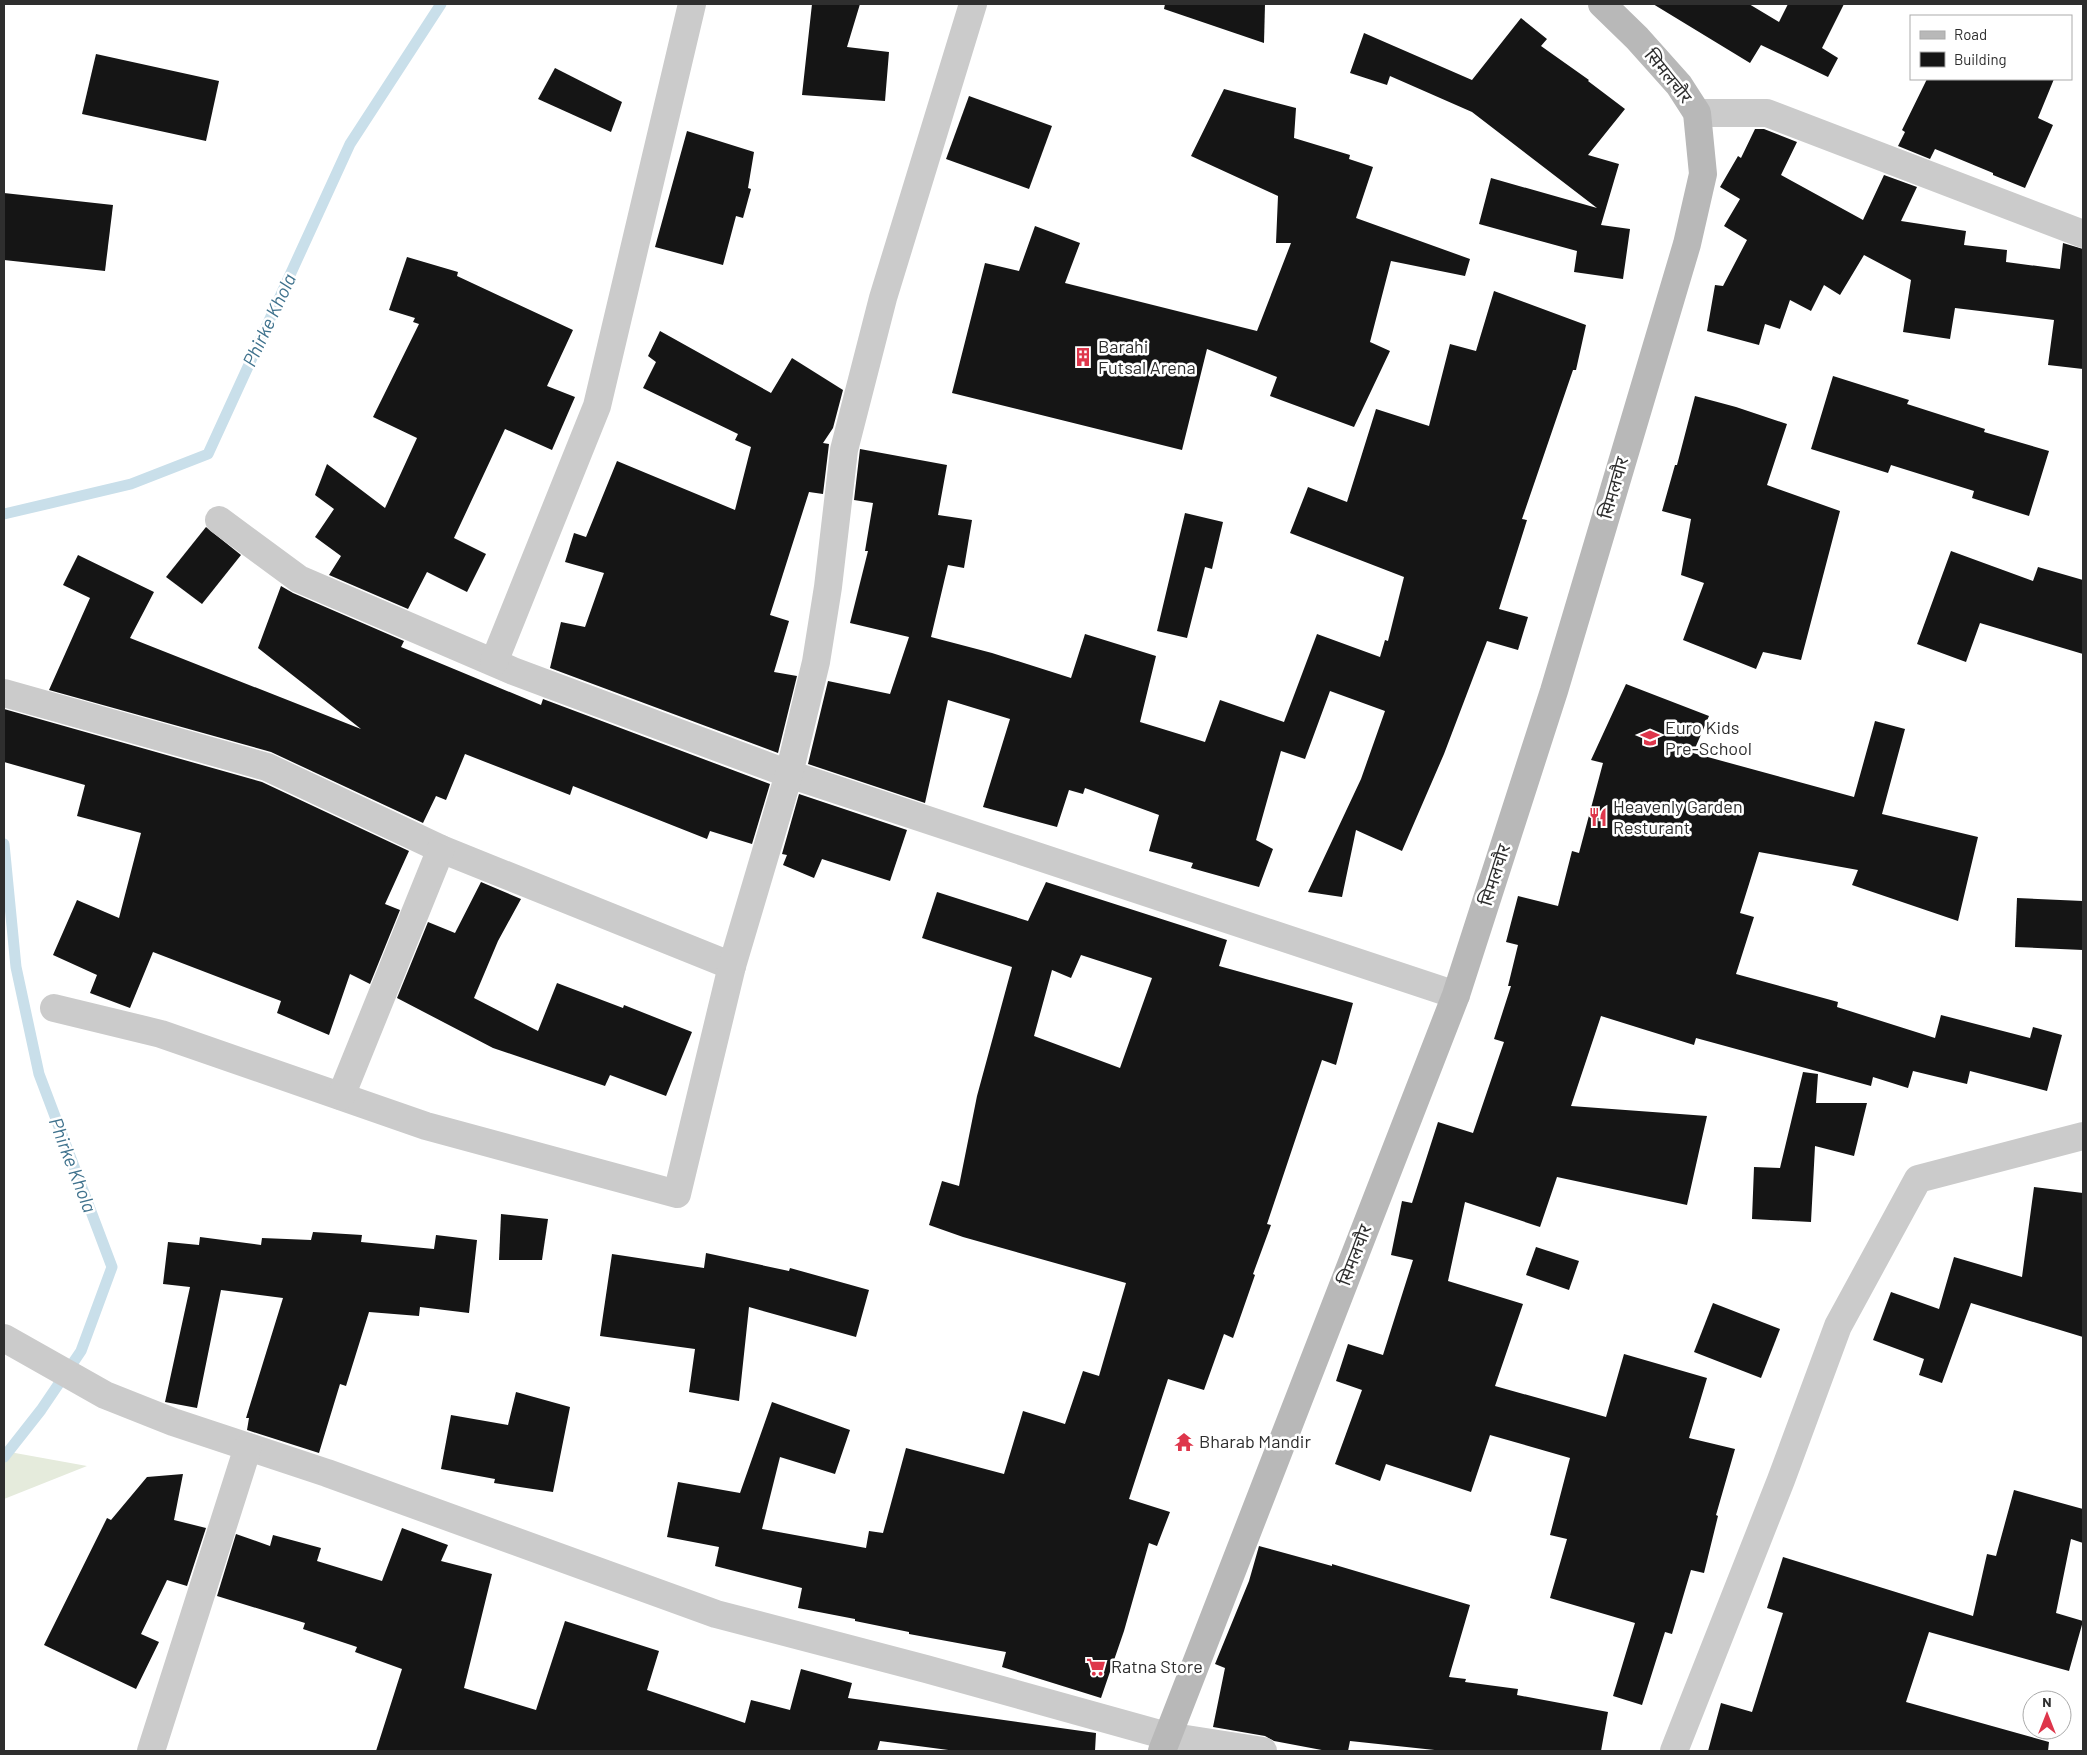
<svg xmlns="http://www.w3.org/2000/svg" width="2087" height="1755" viewBox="0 0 2087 1755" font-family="Barlow,'Noto Sans Devanagari',sans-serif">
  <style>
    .green { fill: #e5ebdc }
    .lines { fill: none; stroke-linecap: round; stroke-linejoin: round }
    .stream { stroke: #c9dfea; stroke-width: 11 }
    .building { fill: #151515; fill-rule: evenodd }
    .minor { stroke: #cbcbcb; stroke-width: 28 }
    .secondary { stroke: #b8b8b8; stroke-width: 28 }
    .labels { text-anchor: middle; stroke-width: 5; stroke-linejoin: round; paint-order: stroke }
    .street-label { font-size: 18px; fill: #2e2e2e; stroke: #fff }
    .poi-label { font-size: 18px; fill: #2e2e2e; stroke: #fff; text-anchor: start }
    .water-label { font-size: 19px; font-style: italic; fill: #3f728d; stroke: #fff }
  </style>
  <rect width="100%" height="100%" fill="#fff"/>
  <polygon class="green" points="4,1451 87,1466 4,1499"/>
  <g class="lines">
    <g class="stream">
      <polyline points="4,514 131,484 208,454 350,144 441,4"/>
      <polyline points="4,844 16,967 39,1074 112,1267 81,1351 41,1410 4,1457"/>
    </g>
  </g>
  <g class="building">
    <polygon points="812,4 860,4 847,47 889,52 885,101 802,95"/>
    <polygon points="1165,4 1265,4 1264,43 1164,9"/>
    <polygon points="1653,4 1749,4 1779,22 1788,4 1844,4 1822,48 1838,58 1828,77 1761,45 1750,63"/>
    <polygon points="1521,18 1547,39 1541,46 1589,80 1588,81 1625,109 1588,155 1619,164 1601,225 1630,229 1623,279 1574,272 1577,251 1479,224 1491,178 1597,208 1472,112 1390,76 1387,85 1350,73 1364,33 1472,80"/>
    <polygon points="96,54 219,81 206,141 82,114"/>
    <polygon points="555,68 622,102 611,132 538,99"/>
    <polygon points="1927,79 2054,79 2038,118 2053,125 2025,188 1993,175 1993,173 1935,149 1930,159 1898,146 1905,132 1902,130"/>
    <polygon points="1224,89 1296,108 1294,138 1350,155 1349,159 1373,167 1356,218 1470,259 1465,276 1391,261 1370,342 1390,351 1354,427 1270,396 1277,377 1207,349 1182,450 952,393 985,263 1019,271 1035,226 1080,243 1065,283 1257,331 1291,243 1276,243 1278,196 1191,156"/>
    <polygon points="969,96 1052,126 1029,189 946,159"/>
    <polygon points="1755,129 1764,129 1797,142 1781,175 1863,220 1884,175 1917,187 1901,221 1966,231 1964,245 2007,250 2006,262 2060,269 2063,243 2083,249 2083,369 2048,365 2054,320 1955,308 1950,339 1903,332 1911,280 1864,255 1840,295 1824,285 1811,311 1790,300 1780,329 1765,324 1759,345 1707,331 1715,285 1723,286 1747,240 1724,226 1740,199 1720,187 1738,156 1741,158"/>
    <polygon points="687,131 754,152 748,188 751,189 743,218 736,216 723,265 655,247"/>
    <polygon points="4,193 113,205 105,271 4,260"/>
    <polygon points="407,257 458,272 457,276 573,330 547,386 575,397 552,450 505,429 454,538 486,554 467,592 427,572 408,609 329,575 341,556 315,537 334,509 315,495 327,464 385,508 417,438 373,417 419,324 413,322 415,318 389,310"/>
    <polygon points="1494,291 1586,325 1576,370 1573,370 1522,519 1527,520 1499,609 1528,617 1518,650 1487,641 1444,754 1402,851 1356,830 1342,897 1308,892 1361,779 1385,711 1330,691 1305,759 1281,751 1256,840 1273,849 1259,887 1191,868 1193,863 1149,851 1159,815 1085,788 1083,794 1069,790 1057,827 983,807 1010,719 948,700 925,803 808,764 828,681 890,694 909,637 850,623 868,551 865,551 873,503 854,500 860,449 947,465 938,515 972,520 964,568 948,565 931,637 992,653 1071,678 1085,634 1156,656 1140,722 1205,742 1220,700 1284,722 1317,634 1380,657 1385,640 1388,641 1404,577 1290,533 1308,487 1347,502 1376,409 1429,426 1450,344 1476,351"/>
    <polygon points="660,331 771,393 792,358 843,390 833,428 823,443 829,444 823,494 809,492 770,615 789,621 774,672 797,676 778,753 550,668 561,622 585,627 604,573 565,562 574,533 586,537 617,461 735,510 751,447 735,440 738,434 643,388 656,362 648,356"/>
    <polygon points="1833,376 1909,400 1907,404 1985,429 1984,432 2049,451 2029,516 1972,498 1974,491 1891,465 1888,473 1811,449"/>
    <polygon points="1695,396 1736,407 1787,424 1767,485 1840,511 1801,660 1763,652 1756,669 1683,640 1704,583 1681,575 1691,519 1662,511 1675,465 1677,465"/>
    <polygon points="1185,513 1223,522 1212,569 1205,567 1187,638 1157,631"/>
    <polygon points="206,527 241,555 202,604 166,577"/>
    <polygon points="1951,551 2033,581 2038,567 2083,580 2083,654 1980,623 1966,662 1917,644"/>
    <polygon points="78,555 154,592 130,638 361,729 258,648 281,586 293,593 404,641 401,647 541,705 543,699 770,784 752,844 710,831 707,839 573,786 570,795 465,754 446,800 436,796 423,823 271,752 49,690 90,598 63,585"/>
    <polygon points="1626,684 1709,716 1693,753 1854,797 1875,721 1905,729 1882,814 1978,837 1958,921 1852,885 1858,870 1759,852 1740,913 1754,917 1736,974 1838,1002 1837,1007 1935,1038 1941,1015 2030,1038 2033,1027 2062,1035 2047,1091 1970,1071 1967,1084 1913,1071 1908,1088 1873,1077 1871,1086 1696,1038 1694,1045 1601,1016 1571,1106 1707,1116 1687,1205 1557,1177 1540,1227 1465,1202 1448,1281 1523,1304 1495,1386 1606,1417 1624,1354 1707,1378 1689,1438 1735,1449 1716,1515 1718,1516 1704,1573 1691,1570 1672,1634 1665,1632 1642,1705 1613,1696 1635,1623 1550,1598 1567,1539 1550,1535 1570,1458 1490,1435 1471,1492 1386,1464 1380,1481 1335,1464 1362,1390 1336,1381 1348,1344 1383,1355 1413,1260 1391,1255 1402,1201 1412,1203 1438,1122 1473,1133 1504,1042 1494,1039 1511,986 1508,986 1518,945 1506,942 1518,896 1558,906 1572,851 1579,853 1603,763 1591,760"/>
    <polygon points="4,709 262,782 409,851 385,904 400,910 370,984 350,974 329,1035 277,1013 281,1001 153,952 130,1008 90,993 97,975 53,955 77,900 119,918 141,833 77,816 85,785 4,762"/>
    <polygon points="799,794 907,830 890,881 822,859 814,878 783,865 787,855 782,854"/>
    <polygon points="481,882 521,899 498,941 474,998 538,1031 557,983 623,1008 624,1005 692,1032 666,1096 610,1075 605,1086 493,1048 397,998 428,922 455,933"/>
    <path d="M1046,882L1227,940L1219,966L1353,1003L1336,1065L1322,1060L1267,1224L1271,1225L1253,1274L1255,1275L1233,1338L1224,1334L1204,1390L1168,1379L1129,1499L1170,1512L1157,1546L1149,1543L1124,1631L1101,1698L1002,1667L1006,1652L909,1634V1632L855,1621V1619L798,1608L802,1588L715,1566L719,1547L667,1537L678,1482L740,1493L772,1402L850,1430L835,1474L780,1457L762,1529L866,1548L869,1531L883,1533L906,1448L1004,1474L1023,1411L1065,1424L1083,1371L1099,1376L1126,1283L963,1237L929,1225L942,1181L959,1186L977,1096L1012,967L922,938L937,892L1028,921ZM1081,955L1152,978L1120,1068L1034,1036L1052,970L1071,978Z"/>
    <polygon points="2017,898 2083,901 2083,950 2015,947"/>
    <polygon points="1803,1072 1818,1074 1816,1103 1867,1103 1854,1156 1815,1146 1811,1222 1752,1219 1754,1167 1780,1168"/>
    <polygon points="2034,1187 2083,1193 2083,1337 1971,1303 1942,1383 1919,1375 1924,1359 1873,1340 1891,1292 1939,1309 1954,1257 2022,1277"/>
    <polygon points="501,1214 548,1219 542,1260 499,1260"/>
    <polygon points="313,1232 362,1235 361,1242 434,1249 436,1235 477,1240 469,1313 420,1307 419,1316 369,1312 346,1386 340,1384 319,1453 247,1430 249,1418 246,1418 283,1298 221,1290 197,1408 165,1402 190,1287 163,1284 168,1242 199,1245 200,1237 261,1245 262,1238 311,1240"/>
    <polygon points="1536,1247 1579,1261 1569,1290 1526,1275"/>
    <polygon points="706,1253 789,1271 790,1268 869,1290 856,1337 749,1307 739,1401 689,1392 695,1349 600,1336 612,1254 704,1268"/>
    <polygon points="1713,1303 1780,1329 1761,1378 1694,1352"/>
    <polygon points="516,1392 570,1407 553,1492 494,1483 495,1479 441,1469 451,1415 508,1425"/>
    <polygon points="183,1474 174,1520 206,1528 187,1586 167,1580 141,1634 159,1642 136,1689 44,1645 107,1518 111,1520 147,1477"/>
    <polygon points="2014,1490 2083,1509 2083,1543 2071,1539 2056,1613 2083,1621 2069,1671 1929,1632 1906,1702 2049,1742 2048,1751 1708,1751 1721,1703 1752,1712 1783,1613 1767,1608 1783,1557 1973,1616 1987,1554 1996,1556"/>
    <polygon points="402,1528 448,1545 441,1561 492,1574 464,1688 536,1710 565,1621 659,1651 647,1690 745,1723 751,1700 790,1710 801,1669 852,1683 848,1698 1096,1733 1095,1751 956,1751 880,1741 877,1751 376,1751 402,1669 355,1652 357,1647 303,1629 305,1623 217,1596 236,1534 270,1546 273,1535 321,1548 317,1561 382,1581"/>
    <polygon points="1259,1546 1332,1566 1332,1564 1470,1605 1449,1677 1466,1679 1465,1682 1518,1689 1517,1695 1608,1712 1601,1751 1444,1751 1350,1741 1348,1751 1327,1751 1274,1741 1265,1736 1213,1727 1225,1668 1215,1664 1249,1581"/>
  </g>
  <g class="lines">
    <g class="minor">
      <polyline points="1697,113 1767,113 2083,234"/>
      <polyline points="219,520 299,579 513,671 789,774 1456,995"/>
      <polyline points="494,662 597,406 692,4"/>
      <polyline points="4,693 267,767 441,849 732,966"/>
      <polyline points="54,1008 161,1034 426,1126 677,1194 732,966 789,774 816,662 828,587 844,450 883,298 973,4"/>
      <polyline points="341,1096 441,849"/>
      <polyline points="4,1338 105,1395 173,1422 327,1473 716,1614 926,1669 1167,1736 1263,1751"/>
      <polyline points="151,1751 248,1447"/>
      <polyline points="1674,1751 1781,1480 1838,1326 1918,1179 2083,1136"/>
    </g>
    <polyline class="secondary" points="1162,1751 1456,995 1554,691 1687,244 1703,174 1697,113 1679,85 1637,38 1602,4"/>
  </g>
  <defs>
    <g id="building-bare" transform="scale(1.5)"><path d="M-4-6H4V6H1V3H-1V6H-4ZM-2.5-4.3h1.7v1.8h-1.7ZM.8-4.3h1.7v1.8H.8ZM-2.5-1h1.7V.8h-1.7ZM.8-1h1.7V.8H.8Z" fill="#de364b" stroke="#fff" stroke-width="2.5" paint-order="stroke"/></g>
    <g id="school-bare" transform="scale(1.5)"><path d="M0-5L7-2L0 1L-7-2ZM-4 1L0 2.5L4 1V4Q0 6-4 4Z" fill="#de364b" stroke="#fff" stroke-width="2.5" paint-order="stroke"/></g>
    <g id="restaurant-bare" transform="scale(1.5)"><path d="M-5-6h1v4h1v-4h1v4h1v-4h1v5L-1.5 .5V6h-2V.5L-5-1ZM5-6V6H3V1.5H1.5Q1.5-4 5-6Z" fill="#de364b" stroke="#fff" stroke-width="2.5" paint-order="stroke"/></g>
    <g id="temple-bare" transform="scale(1.5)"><path d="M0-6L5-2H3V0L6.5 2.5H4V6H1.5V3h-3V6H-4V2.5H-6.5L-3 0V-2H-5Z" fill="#de364b" stroke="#fff" stroke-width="2.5" paint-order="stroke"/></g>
    <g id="supermarket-bare" transform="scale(1.5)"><path d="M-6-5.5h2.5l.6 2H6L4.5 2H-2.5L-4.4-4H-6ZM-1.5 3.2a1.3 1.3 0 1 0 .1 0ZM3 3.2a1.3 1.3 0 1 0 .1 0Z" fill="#de364b" stroke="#fff" stroke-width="2.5" paint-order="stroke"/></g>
  </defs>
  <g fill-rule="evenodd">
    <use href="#building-bare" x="1083" y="357"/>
    <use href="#school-bare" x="1650" y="738"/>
    <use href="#restaurant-bare" x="1598" y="817"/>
    <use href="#temple-bare" x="1184" y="1442"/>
    <use href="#supermarket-bare" x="1096" y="1667"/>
  </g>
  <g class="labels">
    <g class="street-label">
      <text transform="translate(1668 76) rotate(51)" y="6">सिमलचौर</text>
      <text transform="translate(1614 488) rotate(-74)" y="6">सिमलचौर</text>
      <text transform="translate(1495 875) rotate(-72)" y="6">सिमलचौर</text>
      <text transform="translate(1355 1255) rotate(-69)" y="6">सिमलचौर</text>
    </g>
    <g class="poi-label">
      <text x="1098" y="353">Barahi<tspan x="1098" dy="21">Futsal Arena</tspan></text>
      <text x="1665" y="734">Euro Kids<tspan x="1665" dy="21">Pre-School</tspan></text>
      <text x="1613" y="813">Heavenly Garden<tspan x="1613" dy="21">Resturant</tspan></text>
      <text x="1199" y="1448">Bharab Mandir</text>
      <text x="1111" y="1673">Ratna Store</text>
    </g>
    <g class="water-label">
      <text transform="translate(269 320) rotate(-65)" y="7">Phirke Khola</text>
      <text transform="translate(73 1165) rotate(69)" y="7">Phirke Khola</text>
    </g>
  </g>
  <rect width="2087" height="1755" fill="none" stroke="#2e2e2e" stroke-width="10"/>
  <rect x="1910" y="15" width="162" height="65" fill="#ffffff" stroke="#ababab"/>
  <rect x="1920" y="31" width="25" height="8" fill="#b8b8b8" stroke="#ababab"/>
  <text x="1954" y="40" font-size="15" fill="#2e2e2e">Road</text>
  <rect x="1920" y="52" width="25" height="15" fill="#151515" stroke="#ababab"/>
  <text x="1954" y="65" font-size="15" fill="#2e2e2e">Building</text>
  <g transform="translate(2047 1715)"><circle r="24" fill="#ffffff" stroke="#ababab"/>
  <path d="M0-4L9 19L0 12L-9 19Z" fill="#de364b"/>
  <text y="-8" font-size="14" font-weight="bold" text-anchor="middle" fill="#2e2e2e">N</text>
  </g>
</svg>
